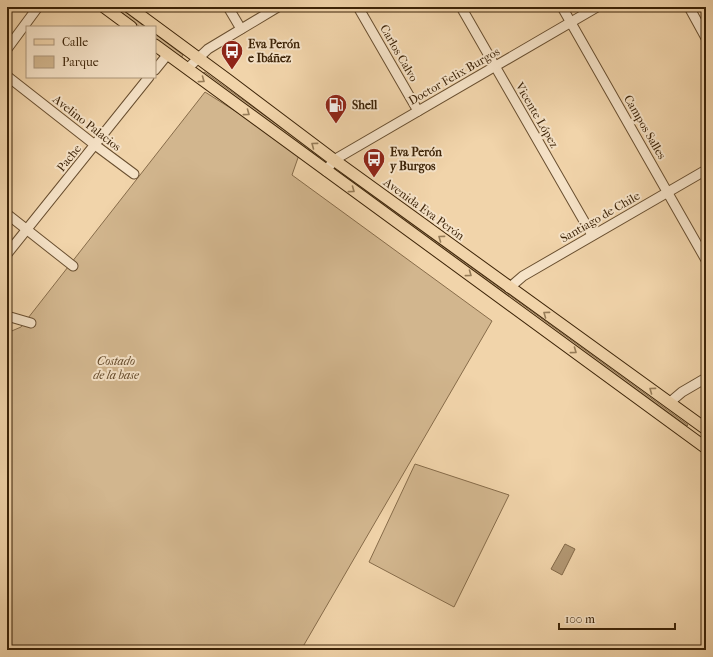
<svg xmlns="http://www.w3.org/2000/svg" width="713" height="657" viewBox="0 0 713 657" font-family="'IM FELL French Canon',serif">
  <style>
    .green { fill: #d2b68e; stroke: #876c4a }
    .water { fill: #b39873; stroke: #836948 }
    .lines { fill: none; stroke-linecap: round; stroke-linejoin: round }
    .minor-casing { stroke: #694f30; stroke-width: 11 }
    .major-casing { stroke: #3c2307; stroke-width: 13 }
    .minor { stroke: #f6e3c8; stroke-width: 9 }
    .major { stroke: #f1d4aa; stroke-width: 11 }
    .oneway { stroke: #967c58 }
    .labels { text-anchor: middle; stroke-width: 4; stroke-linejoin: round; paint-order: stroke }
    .poi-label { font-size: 12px; font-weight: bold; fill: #3c2307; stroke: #f6e3c8; text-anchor: start }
    .street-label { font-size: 12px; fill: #3c2307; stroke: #f6e3c8 }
    .park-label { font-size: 12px; font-style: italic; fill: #624829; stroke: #f6e3c8 }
  </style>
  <rect width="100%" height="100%" fill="#f1d4aa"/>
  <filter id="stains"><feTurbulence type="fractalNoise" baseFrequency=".005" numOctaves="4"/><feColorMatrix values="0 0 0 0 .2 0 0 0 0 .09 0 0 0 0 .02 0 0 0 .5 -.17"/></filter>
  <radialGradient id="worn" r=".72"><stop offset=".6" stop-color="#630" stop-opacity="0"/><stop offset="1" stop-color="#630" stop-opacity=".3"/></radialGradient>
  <g class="green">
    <polygon points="114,7 119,7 145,27 140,27"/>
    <polygon points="155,34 183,55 181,58 155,38"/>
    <polygon points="204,72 206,73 319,155 318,157 204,76 203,74"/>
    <polygon points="205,92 300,152 292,175 492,321 301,650 7,650 7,333 21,327"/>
    <polygon points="343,174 688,425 687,426 343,176"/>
    <polygon points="415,464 509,495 454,607 369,562"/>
  </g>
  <polygon class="water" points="565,544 575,549 562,575 551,569"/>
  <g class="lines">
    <g class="minor-casing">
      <g id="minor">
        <polyline points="228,7 241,29"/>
        <polyline points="358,7 418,111"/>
        <polyline points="461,7 592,235"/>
        <polyline points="562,7 706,260"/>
        <polyline points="689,7 706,38"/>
        <polyline points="7,49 38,7"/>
        <polyline points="187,69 208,49 278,7"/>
        <polyline points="155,70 168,54"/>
        <polyline points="7,76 95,145 134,174"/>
        <polyline points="326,171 334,160 597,7"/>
        <polyline points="7,214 73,266"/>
        <polyline points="7,254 149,77"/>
        <polyline points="509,288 523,276 706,170"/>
        <polyline points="7,316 31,323"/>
        <polyline points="669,403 682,392 706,378"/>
      </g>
    </g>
    <g class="major-casing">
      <g id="major">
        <polyline points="104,7 131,27"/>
        <polyline points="129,7 228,80 334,160 706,429"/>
        <polyline points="155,45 706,448"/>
      </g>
    </g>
    <use href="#minor" class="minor"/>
    <use href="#major" class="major"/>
  </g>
  <defs><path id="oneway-chevron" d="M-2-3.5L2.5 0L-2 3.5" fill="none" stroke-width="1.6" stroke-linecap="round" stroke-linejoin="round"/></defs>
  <g class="oneway">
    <use href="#oneway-chevron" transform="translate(202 80) rotate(36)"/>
    <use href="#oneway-chevron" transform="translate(247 113) rotate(36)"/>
    <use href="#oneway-chevron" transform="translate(314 145) rotate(-143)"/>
    <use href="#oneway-chevron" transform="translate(352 190) rotate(36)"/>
    <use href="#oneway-chevron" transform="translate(441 238) rotate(-144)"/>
    <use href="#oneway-chevron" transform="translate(469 274) rotate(36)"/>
    <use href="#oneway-chevron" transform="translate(546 314) rotate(-144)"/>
    <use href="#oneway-chevron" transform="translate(574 351) rotate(36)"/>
    <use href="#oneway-chevron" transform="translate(652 390) rotate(-144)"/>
  </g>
  <defs>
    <g id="bus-pin" transform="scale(1.15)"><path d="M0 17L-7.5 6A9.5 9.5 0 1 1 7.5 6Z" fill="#8f2418" stroke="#f6e3c8"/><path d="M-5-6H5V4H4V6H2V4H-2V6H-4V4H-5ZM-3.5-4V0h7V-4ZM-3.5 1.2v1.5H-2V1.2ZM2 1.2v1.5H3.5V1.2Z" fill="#fff"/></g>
    <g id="fuel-pin" transform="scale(1.15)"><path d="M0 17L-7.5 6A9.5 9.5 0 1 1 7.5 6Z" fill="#8f2418" stroke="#f6e3c8"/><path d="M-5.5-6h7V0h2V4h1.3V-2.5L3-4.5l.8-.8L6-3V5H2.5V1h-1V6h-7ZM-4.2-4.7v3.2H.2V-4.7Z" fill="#fff"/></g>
  </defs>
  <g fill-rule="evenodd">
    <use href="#bus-pin" x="232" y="51"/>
    <use href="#fuel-pin" x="336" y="105"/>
    <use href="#bus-pin" x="374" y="159"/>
  </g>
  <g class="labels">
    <g class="poi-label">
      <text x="248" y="48">Eva Perón<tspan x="248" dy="14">e Ibáñez</tspan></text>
      <text x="352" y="109">Shell</text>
      <text x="390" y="156">Eva Perón<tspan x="390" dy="14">y Burgos</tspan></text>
    </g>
    <g class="street-label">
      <text transform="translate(399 53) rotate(60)" y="4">Carlos Calvo</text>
      <text transform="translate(454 76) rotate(-30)" y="4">Doctor Felix Burgos</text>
      <text transform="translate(537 115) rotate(60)" y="4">Vicente López</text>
      <text transform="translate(87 123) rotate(38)" y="4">Avelino Palacios</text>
      <text transform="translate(645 127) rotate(60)" y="4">Campos Salles</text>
      <text transform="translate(69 158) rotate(-51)" y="4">Pache</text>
      <text transform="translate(424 209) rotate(36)" y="4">Avenida Eva Perón</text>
      <text transform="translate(600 217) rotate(-30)" y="4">Santiago de Chile</text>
    </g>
    <g class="park-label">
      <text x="116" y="365">Costado<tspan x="116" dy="14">de la base</tspan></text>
    </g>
  </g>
  <rect width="713" height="657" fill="none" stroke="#f1d4aa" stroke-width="24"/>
  <rect x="8" y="8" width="697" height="641" fill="none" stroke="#3c2307" stroke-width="2"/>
  <rect x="12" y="12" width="689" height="633" fill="none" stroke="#3c2307"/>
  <rect x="26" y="26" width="130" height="52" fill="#f6e3c8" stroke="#ac967b"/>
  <rect x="34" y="39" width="20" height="6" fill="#f1d4aa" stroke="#ac967b"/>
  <text x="62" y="46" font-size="12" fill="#3c2307">Calle</text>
  <rect x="34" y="56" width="20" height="12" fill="#d2b68e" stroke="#ac967b"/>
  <text x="62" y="66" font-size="12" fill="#3c2307">Parque</text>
  <path d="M559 623v6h116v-6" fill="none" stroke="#3c2307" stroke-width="2"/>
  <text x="565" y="623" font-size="12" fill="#3c2307" stroke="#f6e3c8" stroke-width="3" paint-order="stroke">100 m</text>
  <rect width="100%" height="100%" filter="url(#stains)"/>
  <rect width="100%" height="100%" fill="url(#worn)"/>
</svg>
